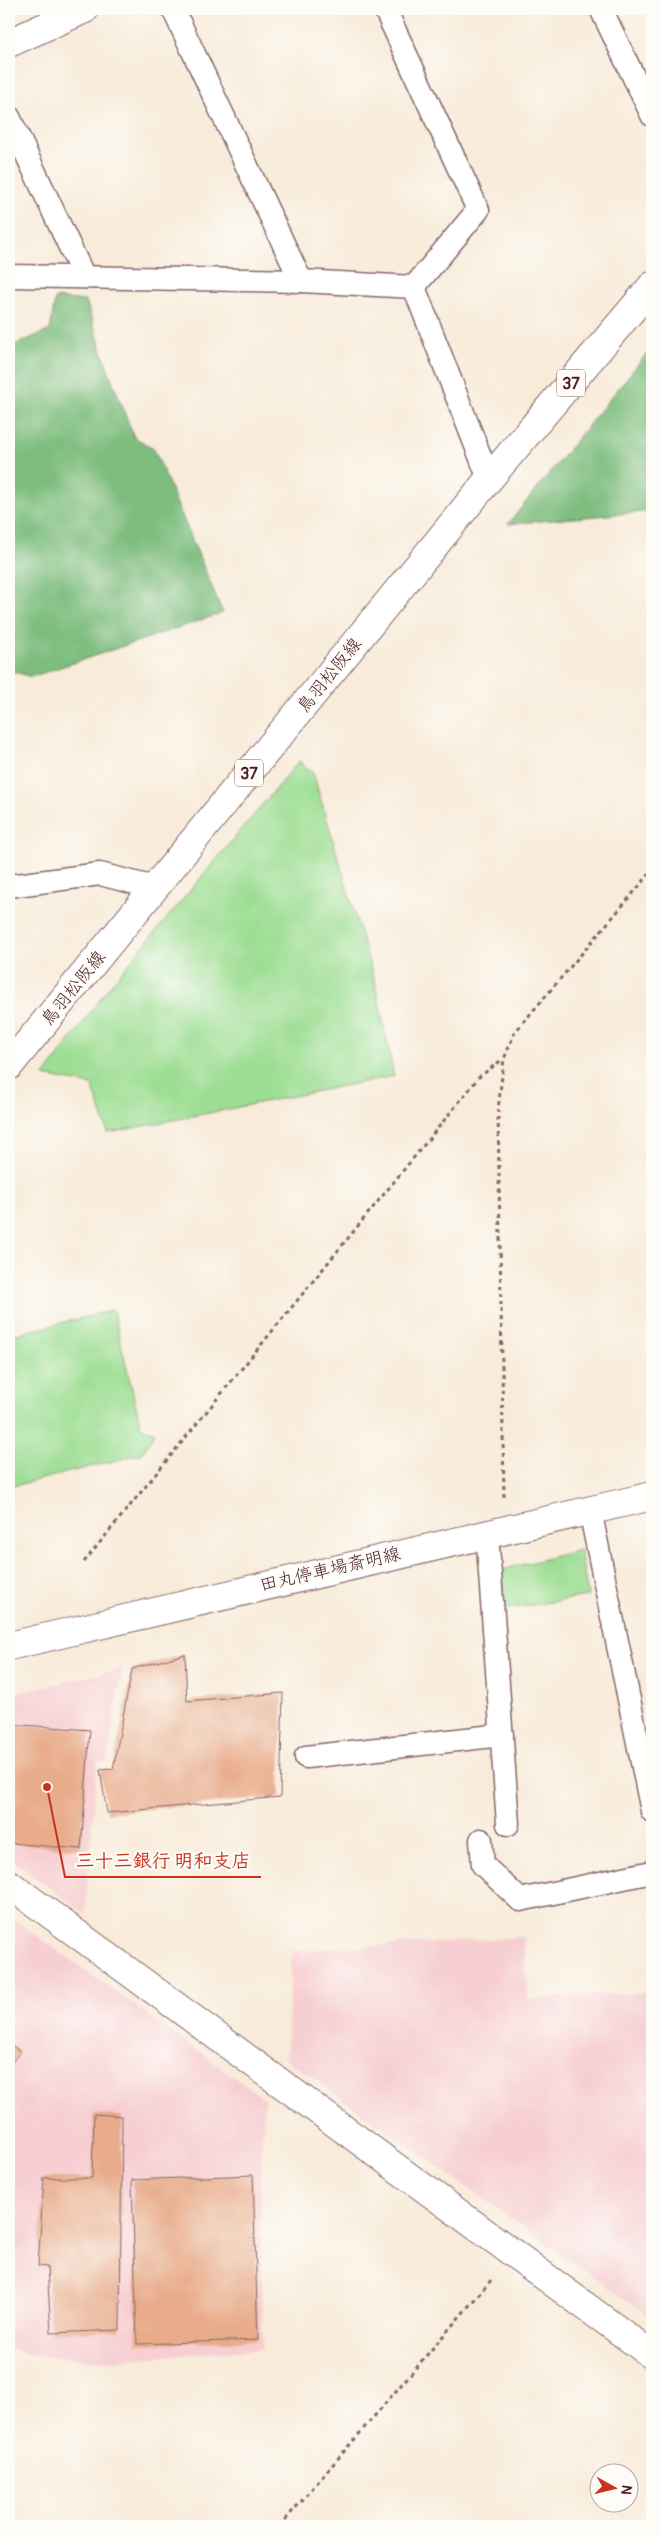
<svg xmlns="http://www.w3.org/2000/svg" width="661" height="2535" viewBox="0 0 661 2535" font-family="Pangolin,'Klee One',sans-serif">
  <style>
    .built { fill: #f7cfd2 }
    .green { fill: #9ede94; stroke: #747e60 }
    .forest { fill: #7ebd7e; stroke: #646e54 }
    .building { fill: #e8ac8b }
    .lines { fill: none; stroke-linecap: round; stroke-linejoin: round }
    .lane-casing { stroke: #876668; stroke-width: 25 }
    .street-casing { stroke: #876668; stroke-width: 30 }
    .secondary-casing { stroke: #876668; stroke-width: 30 }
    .primary-casing { stroke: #876668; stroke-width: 30 }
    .path { stroke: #876668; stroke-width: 3; stroke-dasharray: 4 4; stroke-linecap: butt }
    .lane { stroke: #fff; stroke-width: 22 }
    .street { stroke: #fff; stroke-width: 28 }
    .secondary { stroke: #fff; stroke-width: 28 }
    .primary { stroke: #fff; stroke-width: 28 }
    .labels { text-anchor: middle; stroke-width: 4.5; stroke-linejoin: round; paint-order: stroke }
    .shield { fill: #fdfcf7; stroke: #806168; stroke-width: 1 }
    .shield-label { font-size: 16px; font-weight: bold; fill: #4a1f2b }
    .street-label { font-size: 18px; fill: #4a1f2b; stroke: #fdfcf7 }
    .leader { fill: none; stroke: #c8321e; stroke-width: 2 }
    .callout-dot { fill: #c8321e; stroke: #fdfcf7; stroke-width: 2 }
    .callout-label { font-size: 19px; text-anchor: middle; font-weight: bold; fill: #c8321e; stroke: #fdfcf7; stroke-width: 4.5; stroke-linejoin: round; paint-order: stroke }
  </style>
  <rect width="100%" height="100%" fill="#fdfcf7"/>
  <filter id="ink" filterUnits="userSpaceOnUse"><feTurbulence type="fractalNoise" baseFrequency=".02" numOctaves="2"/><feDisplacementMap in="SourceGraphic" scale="10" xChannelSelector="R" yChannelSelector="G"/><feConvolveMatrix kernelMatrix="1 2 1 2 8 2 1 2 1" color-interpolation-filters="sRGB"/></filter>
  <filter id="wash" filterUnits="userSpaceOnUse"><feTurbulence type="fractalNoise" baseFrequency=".0096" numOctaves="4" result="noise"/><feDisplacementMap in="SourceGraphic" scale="20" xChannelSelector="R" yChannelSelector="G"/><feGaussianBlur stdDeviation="1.12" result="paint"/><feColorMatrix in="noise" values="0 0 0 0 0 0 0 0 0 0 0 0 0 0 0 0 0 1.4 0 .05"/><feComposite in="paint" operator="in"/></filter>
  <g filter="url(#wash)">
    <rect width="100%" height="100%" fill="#f8ebd9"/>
    <g class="built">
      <polygon points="122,1669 107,1762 97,1761 85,1914 9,1858 9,1694"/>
      <polygon points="9,1916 265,2099 260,2176 263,2349 99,2361 26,2354 9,2349"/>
      <polygon points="523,1937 529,1999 652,1992 652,2318 286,2059 292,1951"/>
    </g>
    <g class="green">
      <polygon points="299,761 313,773 376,986 394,1076 108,1133 92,1085 44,1076 109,987"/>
      <polygon points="113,1310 141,1427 155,1432 142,1454 9,1487 9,1336"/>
      <polygon points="580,1550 588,1596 507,1609 501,1570"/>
    </g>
    <g class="forest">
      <polygon points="55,298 86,301 109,372 134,437 154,449 223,613 31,677 9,670 9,347 50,330"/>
      <polygon points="652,347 652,511 508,524"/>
    </g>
    <g id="blocks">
      <g class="building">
        <polygon points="185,1654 187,1701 283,1693 280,1797 107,1813 100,1770 113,1769 132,1669"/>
        <polygon points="9,1724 90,1730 81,1849 9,1843"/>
        <polygon points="9,2043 20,2052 9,2066"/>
        <polygon points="94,2114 122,2116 120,2330 51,2333 47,2267 38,2266 44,2178 92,2178"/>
        <polygon points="253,2175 258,2340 137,2344 132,2180"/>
      </g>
    </g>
  </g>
  <g filter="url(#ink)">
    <use href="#blocks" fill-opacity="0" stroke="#876668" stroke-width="1"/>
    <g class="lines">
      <g class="lane-casing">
        <g id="lane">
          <polyline points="173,9 301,281"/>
          <polyline points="385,9 478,210 414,287"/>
          <polyline points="601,9 652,115"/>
          <polyline points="9,117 84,277"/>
          <polyline points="9,276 301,281 414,287 489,479"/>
          <polyline points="9,886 100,874 155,888"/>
          <polyline points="590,1510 652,1811"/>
          <polyline points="487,1532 508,1824"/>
          <polyline points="306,1757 502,1735"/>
          <polyline points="481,1840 483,1865 520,1900 652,1872"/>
        </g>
      </g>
      <g class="street-casing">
        <polyline id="street" points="9,43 85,9"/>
      </g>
      <g class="secondary-casing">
        <g id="secondary">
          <polyline points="9,1646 652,1496"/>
          <polyline points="9,1884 652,2355"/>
        </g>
      </g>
      <g class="primary-casing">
        <polyline id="primary" points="9,1066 489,479 652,286"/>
      </g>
      <g class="path">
        <polyline points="504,1497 498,1110 504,1059 515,1032 652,871"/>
        <polyline points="84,1562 468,1091 479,1077 503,1059"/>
        <polyline points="280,2526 492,2279"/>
      </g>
      <use href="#lane" class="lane"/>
      <use href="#street" class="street"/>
      <use href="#secondary" class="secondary"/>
      <use href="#primary" class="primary"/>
    </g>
  </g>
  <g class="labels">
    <g class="shield">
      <rect x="557" y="369.5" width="28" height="27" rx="4"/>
      <rect x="235" y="759.5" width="28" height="27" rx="4"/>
    </g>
    <g class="shield-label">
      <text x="571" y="389">37</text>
      <text x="249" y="779">37</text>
    </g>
    <g class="street-label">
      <text transform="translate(329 675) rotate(-51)" y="6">鳥羽松阪線</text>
      <text transform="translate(73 988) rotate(-51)" y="6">鳥羽松阪線</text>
      <text transform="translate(330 1569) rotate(-13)" y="6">田丸停車場斎明線</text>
    </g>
  </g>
  <path class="leader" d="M47 1787L65 1877H261"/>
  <circle class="callout-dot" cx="47" cy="1787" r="5"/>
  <g class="callout-label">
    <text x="163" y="1867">三十三銀行 明和支店</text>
  </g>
  <rect width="661" height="2535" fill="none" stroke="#fdfcf7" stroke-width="30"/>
  <g transform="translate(614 2488) rotate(98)"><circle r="24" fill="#fdfcf7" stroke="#b5a4a5"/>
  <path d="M0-4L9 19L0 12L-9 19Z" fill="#c8321e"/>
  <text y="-8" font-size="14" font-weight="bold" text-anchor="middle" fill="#4a1f2b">N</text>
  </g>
</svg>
